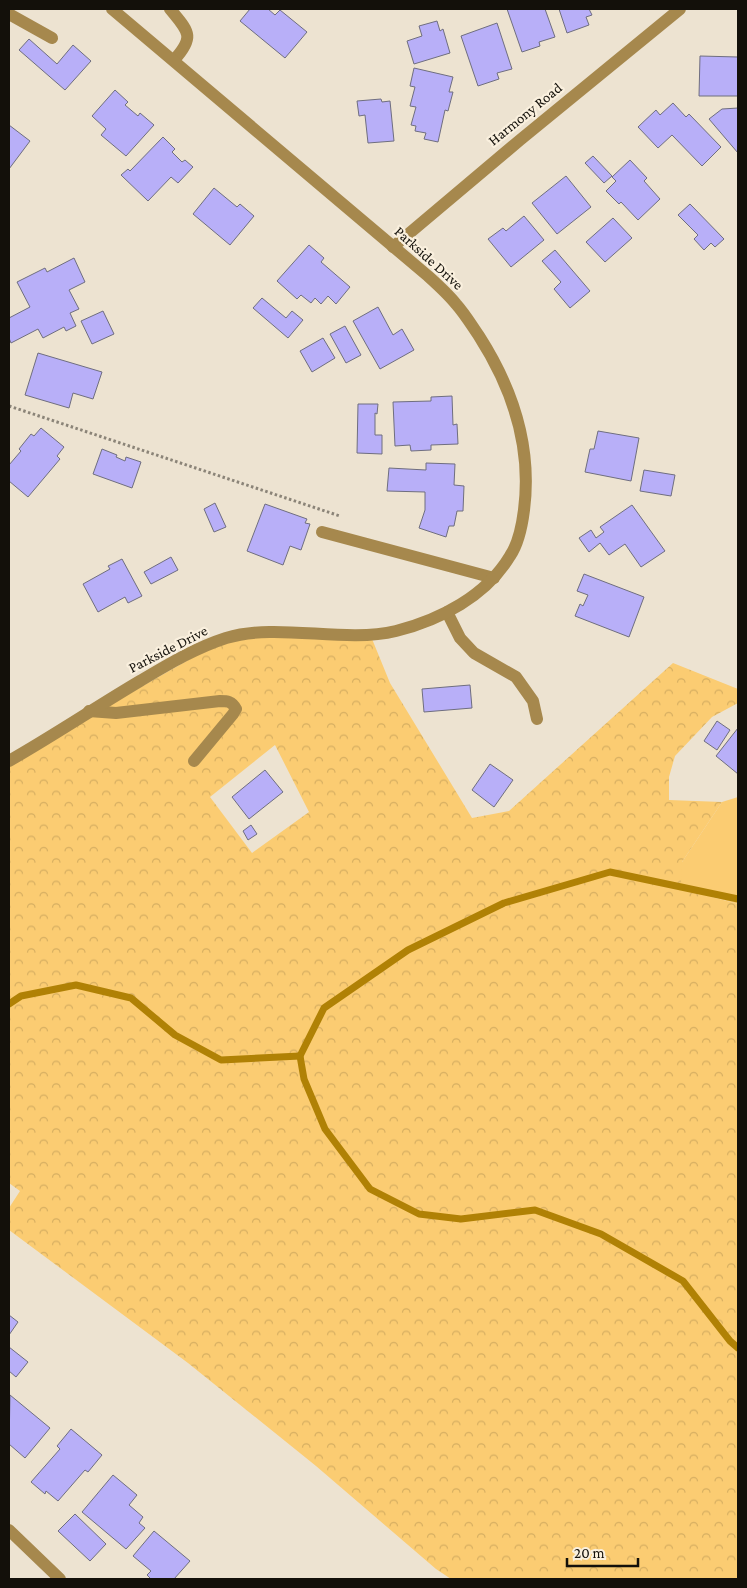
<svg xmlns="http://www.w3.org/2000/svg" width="747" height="1588" viewBox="0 0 747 1588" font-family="'Crimson Pro',serif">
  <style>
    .forest { fill: url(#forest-crowns); fill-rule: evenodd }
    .garden { fill: #fbcc72 }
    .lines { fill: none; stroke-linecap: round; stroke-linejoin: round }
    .stream { stroke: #b08105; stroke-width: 7 }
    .building { fill: #b8aff8; stroke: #6f6e7f }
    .path { stroke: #8b8478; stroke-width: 3; stroke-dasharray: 2.5 2.5; stroke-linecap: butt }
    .service { stroke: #a6884d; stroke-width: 12 }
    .minor { stroke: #a6884d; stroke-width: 12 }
    .labels { text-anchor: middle; stroke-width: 4.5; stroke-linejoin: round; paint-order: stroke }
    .street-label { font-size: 15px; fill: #13100a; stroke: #faf0de }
  </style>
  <defs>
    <pattern id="forest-crowns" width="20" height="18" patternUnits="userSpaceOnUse" patternTransform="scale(1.25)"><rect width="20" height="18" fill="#fbcc72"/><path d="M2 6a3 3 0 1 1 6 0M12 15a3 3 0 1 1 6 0" fill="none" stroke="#d6ae61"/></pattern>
  </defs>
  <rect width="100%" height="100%" fill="#ede3d1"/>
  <path class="forest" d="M370,634L390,683L472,818L509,811L673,663L738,689V703L712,717L675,756L669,777V800L722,802L682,862L712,897L738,904V1579H451L436,1569L316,1466L188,1363L9,1230V1208L20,1191L9,1183V762L227,638ZM275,745L309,812L252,853L210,797Z"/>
  <polygon class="garden" points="738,797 738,904 712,897 681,883 682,862 722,802"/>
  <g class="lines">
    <g class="stream">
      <polyline points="738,899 610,872 504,903 408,950 324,1008 300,1056 304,1079 325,1129 370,1189 419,1214 461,1219 535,1210 601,1234 683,1281 730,1341 738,1348"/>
      <polyline points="9,1004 21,996 76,985 131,998 175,1035 221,1060 300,1056"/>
    </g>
  </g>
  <g class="building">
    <polygon points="250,9 268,9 275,15 280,10 307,32 285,58 240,21"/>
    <polygon points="507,9 545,9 555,37 539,42 540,46 522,52"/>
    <polygon points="559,9 589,9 592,15 586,17 589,25 567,33"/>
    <polygon points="437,21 440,31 443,29 450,53 414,64 407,41 422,36 419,26"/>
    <polygon points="497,23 512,69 497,73 499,79 478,86 461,36"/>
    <polygon points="29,39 57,64 73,45 91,61 65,90 19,50"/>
    <polygon points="700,56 738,57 738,96 699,96"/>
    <polygon points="414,68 453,77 449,92 453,92 448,111 445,110 438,142 424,139 426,133 415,131 416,126 411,125 416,107 410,106 415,87 410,86"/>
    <polygon points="115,90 128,102 125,105 138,116 140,113 154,125 126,156 101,135 106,129 92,116"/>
    <polygon points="381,99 382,102 390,101 394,141 368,143 365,115 359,116 357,101"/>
    <polygon points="673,103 686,117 689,114 721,147 702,166 672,135 658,148 638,127 656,110 660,115"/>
    <polygon points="738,108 738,153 709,119 722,109"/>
    <polygon points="9,125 30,141 9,169"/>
    <polygon points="163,137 175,149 172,152 182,162 185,160 193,167 178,183 171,177 148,201 121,175 128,169 130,171"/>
    <polygon points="593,156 612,176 604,183 585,163"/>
    <polygon points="630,160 647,178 644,181 660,199 638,220 621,202 619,204 606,191 616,181 612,177"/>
    <polygon points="566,176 591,207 557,234 532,203"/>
    <polygon points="214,188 237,207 240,204 254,216 230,245 193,214"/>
    <polygon points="690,204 724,239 715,247 711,243 704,250 694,239 698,235 678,215"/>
    <polygon points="524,216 544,240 511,267 488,239 503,228 506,231"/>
    <polygon points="613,218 632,238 605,262 586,242"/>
    <polygon points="309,245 324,258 321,262 350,287 336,304 328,296 321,304 315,298 311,303 301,295 297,299 277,281"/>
    <polygon points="555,250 590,291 570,308 554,289 561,282 542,261"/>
    <polygon points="74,258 85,282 69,290 79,309 70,313 76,326 66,331 64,327 43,338 38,329 11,343 9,338 9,318 30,307 17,282 45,268 47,272"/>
    <polygon points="262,298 286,318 292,311 303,320 288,338 253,308"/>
    <polygon points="378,307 393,335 402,329 414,350 380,369 353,321"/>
    <polygon points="103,311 114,334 92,344 81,321"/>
    <polygon points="345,326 361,355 346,363 330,334"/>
    <polygon points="323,338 335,358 312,372 300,351"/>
    <polygon points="38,353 102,372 93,399 73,393 69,408 25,395"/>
    <polygon points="452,396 453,425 457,424 458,444 431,445 431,450 411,451 410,445 395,446 393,402 431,401 431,397"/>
    <polygon points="358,404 378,404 377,414 375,413 375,435 382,435 382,454 357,453"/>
    <polygon points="41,428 64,447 57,456 60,459 28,497 9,481 9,465 21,451 19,449 31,434 34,436"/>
    <polygon points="598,431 639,438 631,481 585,472 590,449 594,449"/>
    <polygon points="102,449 117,455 116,457 125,461 126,457 141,462 132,488 93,474"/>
    <polygon points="426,463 455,464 454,485 464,486 463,511 457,511 454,526 449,526 446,537 419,528 425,510 425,492 387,491 389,468 426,470"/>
    <polygon points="644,470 675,475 671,496 640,491"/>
    <polygon points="215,503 226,527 214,532 204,509"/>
    <polygon points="265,504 307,519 305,523 310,524 301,550 290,546 283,565 247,551"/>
    <polygon points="632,505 665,551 641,567 625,544 609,555 600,543 589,552 579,538 591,530 596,538 604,532 600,527"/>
    <polygon points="171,557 178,570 151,584 144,572"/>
    <polygon points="122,559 142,596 128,603 125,597 98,612 83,584 110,569 108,566"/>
    <polygon points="584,574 644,597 629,637 575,616 580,604 583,606 588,595 577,591"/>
    <polygon points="470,685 472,708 424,712 422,689"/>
    <polygon points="717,721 730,730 717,750 704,741"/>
    <polygon points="738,728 738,774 716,756"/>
    <polygon points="490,764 513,780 494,807 472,790"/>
    <polygon points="265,770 283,792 249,819 232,797"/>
    <polygon points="251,825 257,834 248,840 243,831"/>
    <polygon points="9,1315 18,1322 9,1335"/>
    <polygon points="9,1347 28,1362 16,1377 9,1371"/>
    <polygon points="10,1395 50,1428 25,1458 9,1444"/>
    <polygon points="71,1429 102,1455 88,1472 85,1470 58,1501 46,1491 45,1494 31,1482 60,1449 57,1446"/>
    <polygon points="113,1475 137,1495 129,1505 143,1517 139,1523 145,1528 126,1549 82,1512"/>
    <polygon points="75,1514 106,1544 90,1561 58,1531"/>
    <polygon points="154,1531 190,1561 174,1579 151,1579 147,1575 151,1571 133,1556"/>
  </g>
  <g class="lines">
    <polyline class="path" points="9,406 340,516"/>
    <g class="service">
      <path d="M170,9C188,31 196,36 174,60"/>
      <polyline points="9,14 52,38"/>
      <polyline points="322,532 494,578"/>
      <polyline points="447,612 460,638 474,653 516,677 533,701 537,719"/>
      <path d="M89,711L116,713L220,701C227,701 232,701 236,709L233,714L194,761"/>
    </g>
    <g class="minor">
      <polyline points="393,247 520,140 680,9"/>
      <path d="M9,761C53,736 96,707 140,681C167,665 195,648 226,638C280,622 342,644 396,631C440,620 486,596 510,556C519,543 522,526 524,510C532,448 513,389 479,336C472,326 465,314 456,304C448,294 438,285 428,276L112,9"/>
      <polyline points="9,1530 60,1579"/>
    </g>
  </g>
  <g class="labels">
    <g class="street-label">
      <text transform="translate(525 114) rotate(-39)" y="5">Harmony Road</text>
      <text transform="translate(429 258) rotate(42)" y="5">Parkside Drive</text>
      <text transform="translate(168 649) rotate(-27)" y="5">Parkside Drive</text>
    </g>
  </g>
  <rect width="747" height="1588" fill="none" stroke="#13100a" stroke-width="20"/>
  <path d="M567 1558v8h71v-8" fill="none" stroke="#13100a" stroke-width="2.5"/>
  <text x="574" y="1558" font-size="15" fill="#13100a" stroke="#faf0de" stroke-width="4" paint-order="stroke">20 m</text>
</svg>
